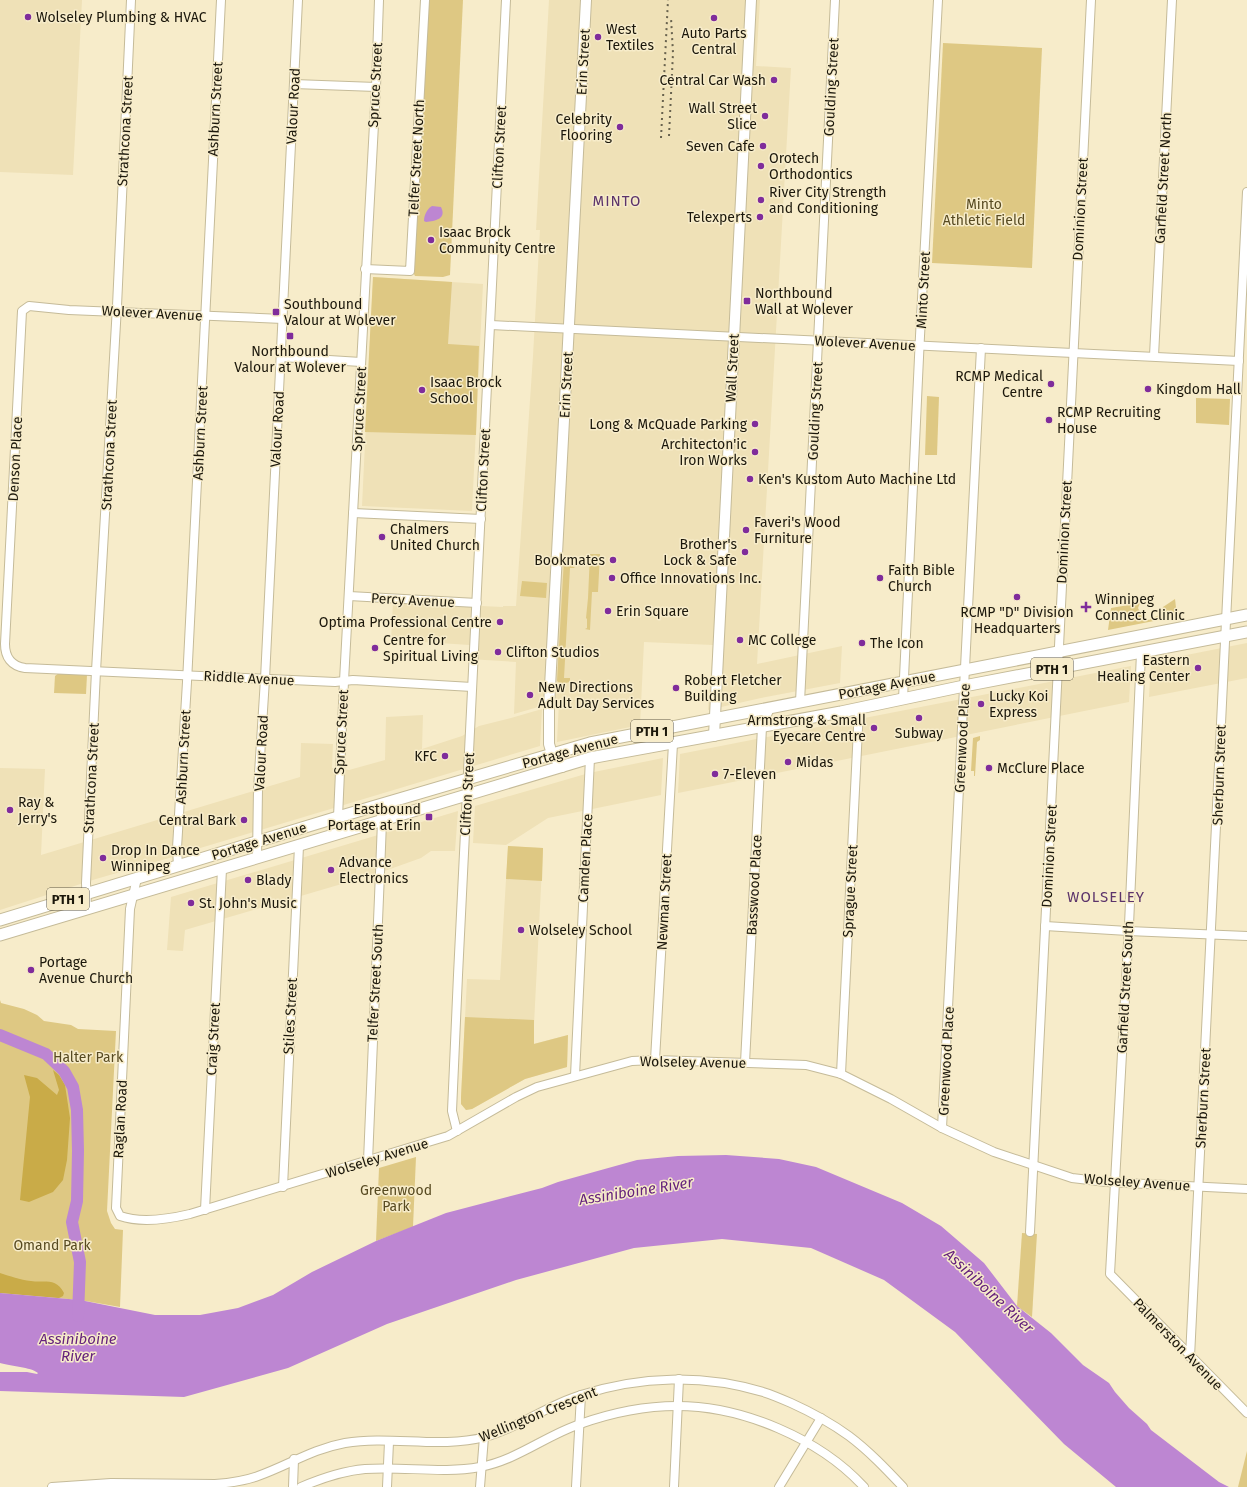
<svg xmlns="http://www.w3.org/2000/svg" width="1247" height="1487" viewBox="0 0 1247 1487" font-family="'Fira Sans',sans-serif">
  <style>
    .built { fill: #efe1b7 }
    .green { fill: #dec883 }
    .forest { fill: #c9ab48 }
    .water { fill: #bd86d2 }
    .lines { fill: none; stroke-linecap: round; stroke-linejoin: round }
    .river { stroke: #bd86d2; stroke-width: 12 }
    .minor-casing { stroke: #c5bb99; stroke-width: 10 }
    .major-casing { stroke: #c5bb99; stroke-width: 12 }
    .highway-casing { stroke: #c5bb99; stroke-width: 13 }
    .minor { stroke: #fff; stroke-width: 8 }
    .major { stroke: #fff; stroke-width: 10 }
    .highway { stroke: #fff; stroke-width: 11 }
    .rail { stroke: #68624e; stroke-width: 2; stroke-dasharray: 2 4; stroke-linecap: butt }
    .poi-dot { fill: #7f2c9b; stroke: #f7ecca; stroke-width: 1.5 }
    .labels { text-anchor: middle; stroke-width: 3; stroke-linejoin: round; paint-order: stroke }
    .shield { fill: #f7ecca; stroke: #5d5744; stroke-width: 1 }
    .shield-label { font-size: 13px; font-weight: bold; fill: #1b170b }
    .poi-label { font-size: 14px; fill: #1b170b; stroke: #f7ecca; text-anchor: start }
    .street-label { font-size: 14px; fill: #1b170b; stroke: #f7ecca }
    .park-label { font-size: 14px; fill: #574a21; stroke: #f7ecca }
    .neighbourhood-label { font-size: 15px; letter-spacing: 1px; fill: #5c346b; stroke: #f7ecca }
    .water-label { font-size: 15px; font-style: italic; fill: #65227c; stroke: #f7ecca }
  </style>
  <rect width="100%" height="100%" fill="#f7ecca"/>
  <g class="built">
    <polygon points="0,0 82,0 73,175 0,172"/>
    <polygon points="549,0 760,0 756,66 791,68 757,664 842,646 840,683 761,698 708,710 713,645 644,642 640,725 557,742 559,701 514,714 516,662 469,659 470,645 391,640 393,602 503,607 503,606 516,606 533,356 540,230 536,230"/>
    <polygon points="373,277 483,284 472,511 362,506"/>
    <polygon points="1247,643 1247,678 1149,697 1151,662"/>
    <polygon points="1131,666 1129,702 678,793 680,754"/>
    <polygon points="542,709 540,746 187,852 176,856 96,879 0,910 0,768 45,769 41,855 300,777 301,743 333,744 332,768 349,770 385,760 386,717 423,715 422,749 462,736 479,726 511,718"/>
    <polygon points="663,758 661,795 548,818 506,845 473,843 475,806 589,773"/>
    <polygon points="458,811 455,851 431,851 421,858 379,873 185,930 183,951 167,950 171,897"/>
    <polygon points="508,846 543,848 533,1044 568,1035 567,1067 525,1079 472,1109 466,1110 461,1104 461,1097 467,979 500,980"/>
  </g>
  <g class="green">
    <polygon points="428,0 463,0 450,275 443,277 415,276 413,272"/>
    <polygon points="943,43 1042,48 1032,268 932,263"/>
    <polygon points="373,277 452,282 448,344 479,346 476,435 365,432"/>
    <polygon points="927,396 939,397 937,455 925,455"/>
    <polygon points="1196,398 1230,399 1229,425 1196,423"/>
    <polygon points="590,554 600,554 598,592 592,592 590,630 585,629 587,628 587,619 586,618 588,598"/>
    <polygon points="564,559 575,568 570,568 564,678 570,678 570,682 561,684 557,681"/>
    <polygon points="522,581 547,583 546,598 520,596"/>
    <polygon points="1175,599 1177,616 1167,618 1162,612 1163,607"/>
    <polygon points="1140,603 1138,608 1143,618 1149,620 1159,615 1163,617 1164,619 1108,630 1111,608"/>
    <polygon points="59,673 87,675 86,694 54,693 55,676"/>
    <polygon points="980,736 980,740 977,742 975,776 974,776 974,771 971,771 973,738"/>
    <polygon points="508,846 543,848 542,881 506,879"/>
    <path d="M0,1000L1,1003L24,1009L37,1015L44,1021L71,1025L78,1029L116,1031L107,1211L111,1223L115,1229L123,1230L120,1307L80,1300L0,1293V1040C8,1043 16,1044 23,1047C30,1049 41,1055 48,1059C89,1085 70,1157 73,1197H81C81,1174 81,1150 81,1127C81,1116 81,1103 78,1093C72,1076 60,1059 44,1050C30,1041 14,1039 0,1030Z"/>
    <polygon points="465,1017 534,1020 534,1044 568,1035 567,1067 525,1079 472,1109 466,1110 461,1104 461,1097"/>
    <polygon points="416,1157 413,1227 376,1241 379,1168"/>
    <polygon points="1022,1233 1037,1234 1032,1317 1017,1306"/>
    <polygon points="1247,1451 1247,1487 1238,1487"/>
  </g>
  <g class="forest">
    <polygon points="53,1070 59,1075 65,1085 70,1118 67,1160 63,1180 53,1192 29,1202 20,1200 30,1097 24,1075 37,1078 57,1095 59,1090"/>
    <path d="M0,1273C10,1276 20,1280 31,1281C44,1283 56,1277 64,1293L63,1296L59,1298L0,1293Z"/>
  </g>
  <g class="water">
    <path d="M432,206L441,207C447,219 435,221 426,222L424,221C424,215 427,209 432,206Z"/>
    <path d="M726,1155L779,1159L816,1167L902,1203L941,1226L984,1263L1017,1306L1051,1333L1083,1365L1109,1383L1115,1392L1129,1408L1147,1424L1151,1430L1219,1482L1229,1487H1116L1064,1444L955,1332L884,1280L811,1248L722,1239L634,1248L516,1280L387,1324L288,1368L184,1397L0,1391V1372H27L37,1374L38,1373C31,1367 10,1366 0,1363V1293L80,1300L155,1315H200L238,1308L273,1295L312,1272L376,1241L446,1213L542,1188L558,1182L637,1160L678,1156Z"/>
  </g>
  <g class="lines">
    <polyline class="river" points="0,1035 46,1054 64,1071 73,1087 77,1110 78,1151 77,1201 72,1222 80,1262 78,1316"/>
    <g class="minor-casing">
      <g id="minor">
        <polyline points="294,84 376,87"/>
        <polyline points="365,269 410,271 425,0"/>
        <path d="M283,319L69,310L29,306L22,311L5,644C5,657 11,666 25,668L335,682L353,680L472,687"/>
        <polyline points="491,325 1239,361"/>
        <polyline points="1154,356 1172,0"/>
        <polyline points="281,357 361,362"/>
        <polyline points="353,513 481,519"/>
        <polyline points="349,596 477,603"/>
        <polyline points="1141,653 1129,925 1110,1274 1247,1413"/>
        <polyline points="903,699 920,336 938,0"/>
        <polyline points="800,702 835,0"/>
        <polyline points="338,817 344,681 376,87 379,0"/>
        <polyline points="257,858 258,789 265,679 298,0"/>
        <polyline points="178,866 177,848 187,682 221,0"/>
        <path d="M137,878L130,909L116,1208L120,1216C140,1223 169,1219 190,1214L448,1136L516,1097L537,1087L632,1061L655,1060L806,1065L841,1074L891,1099L942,1128L994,1152L1072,1178L1106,1182L1247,1189"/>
        <polyline points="87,909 86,883 96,671 117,306 131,0"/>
        <polyline points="1045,926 1128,931 1247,936"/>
        <polyline points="655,1060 673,744"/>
        <polyline points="745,1063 762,727 770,708"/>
        <polyline points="841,1074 859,708"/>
        <polyline points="575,1076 590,758"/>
        <polyline points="942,1128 981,348"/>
        <polyline points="457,1131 452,1111 458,975 506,0"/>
        <polyline points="368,1161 380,873 382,821 380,805"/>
        <polyline points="283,1187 299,846"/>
        <polyline points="205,1210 222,869"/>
        <polyline points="1030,1232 1091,0"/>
        <polyline points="1190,1357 1247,192"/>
        <path d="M52,1487L111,1483L215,1484C229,1483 244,1481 258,1476C289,1465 312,1449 345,1443C391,1435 439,1449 485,1437C519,1428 547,1405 581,1395C640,1376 703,1374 763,1392C773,1395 782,1399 791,1403C811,1412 831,1423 849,1436C869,1451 886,1469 903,1487"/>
        <polyline points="293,1487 294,1459"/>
        <path d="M301,1487C322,1478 343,1471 365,1469C403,1466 442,1474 480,1467C517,1460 545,1436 580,1424C611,1413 644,1406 677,1406C743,1406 820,1439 864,1487"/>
        <polyline points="387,1487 389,1442"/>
        <polyline points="480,1487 484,1437"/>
        <polyline points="576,1487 581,1395"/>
        <polyline points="674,1487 679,1379"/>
        <polyline points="779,1487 821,1418"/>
      </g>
    </g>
    <g class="major-casing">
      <g id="major">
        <polyline points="714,736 751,0"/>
        <polyline points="562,767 552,754 549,744 549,706 586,0"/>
      </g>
    </g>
    <g class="highway-casing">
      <g id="highway">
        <polyline points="0,920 338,817 590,743 1247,615"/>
        <polyline points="0,935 590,758 841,712 964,686 1247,632"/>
      </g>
    </g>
    <use href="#minor" class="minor"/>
    <use href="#major" class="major"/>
    <use href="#highway" class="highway"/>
    <g class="rail">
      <polyline points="669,136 673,53 671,18"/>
      <polyline points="661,138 668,0"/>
    </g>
  </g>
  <g class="poi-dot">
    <circle cx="28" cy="17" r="4"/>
    <circle cx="714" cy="18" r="4"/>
    <circle cx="598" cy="37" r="4"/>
    <circle cx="774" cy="80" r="4"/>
    <circle cx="765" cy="116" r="4"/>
    <circle cx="620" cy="127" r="4"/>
    <circle cx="763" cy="146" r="4"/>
    <circle cx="761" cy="166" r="4"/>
    <circle cx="761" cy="200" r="4"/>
    <circle cx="760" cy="217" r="4"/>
    <circle cx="431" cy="240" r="4"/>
    <rect x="743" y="297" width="8" height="8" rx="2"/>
    <rect x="272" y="308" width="8" height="8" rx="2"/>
    <rect x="286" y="332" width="8" height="8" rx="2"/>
    <circle cx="1051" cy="384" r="4"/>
    <circle cx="1148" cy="389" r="4"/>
    <circle cx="422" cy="390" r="4"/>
    <circle cx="1049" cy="420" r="4"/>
    <circle cx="755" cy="424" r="4"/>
    <circle cx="755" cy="452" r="4"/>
    <circle cx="750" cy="479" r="4"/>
    <circle cx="746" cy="530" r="4"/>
    <circle cx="382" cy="537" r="4"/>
    <circle cx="745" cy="552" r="4"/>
    <circle cx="613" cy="560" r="4"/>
    <circle cx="612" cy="578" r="4"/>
    <circle cx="880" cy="578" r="4"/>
    <circle cx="1017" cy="597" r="4"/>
    <path d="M1084 601h4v4h4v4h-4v4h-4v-4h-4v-4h4z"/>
    <circle cx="608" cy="611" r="4"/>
    <circle cx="500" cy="622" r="4"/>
    <circle cx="740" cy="640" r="4"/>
    <circle cx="862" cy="643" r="4"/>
    <circle cx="375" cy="648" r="4"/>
    <circle cx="498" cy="652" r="4"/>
    <circle cx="1198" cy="668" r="4"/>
    <circle cx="676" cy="688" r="4"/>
    <circle cx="530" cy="695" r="4"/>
    <circle cx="981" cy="704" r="4"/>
    <circle cx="919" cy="718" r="4"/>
    <circle cx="874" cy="728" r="4"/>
    <circle cx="445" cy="756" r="4"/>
    <circle cx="788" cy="762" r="4"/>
    <circle cx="989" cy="768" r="4"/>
    <circle cx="715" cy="774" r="4"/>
    <circle cx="10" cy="810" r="4"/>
    <rect x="425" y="813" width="8" height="8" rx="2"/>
    <circle cx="244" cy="820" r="4"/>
    <circle cx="103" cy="858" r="4"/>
    <circle cx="331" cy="870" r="4"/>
    <circle cx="248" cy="880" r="4"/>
    <circle cx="191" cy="903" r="4"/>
    <circle cx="521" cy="930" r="4"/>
    <circle cx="31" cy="970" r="4"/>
  </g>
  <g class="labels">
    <g class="shield">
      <rect x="1031" y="658" width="42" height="22" rx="3"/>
      <rect x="631" y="720" width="42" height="22" rx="3"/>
      <rect x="47" y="888" width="42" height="22" rx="3"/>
    </g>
    <g class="shield-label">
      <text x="1052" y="674">PTH 1</text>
      <text x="652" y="736">PTH 1</text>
      <text x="68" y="904">PTH 1</text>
    </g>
    <g class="poi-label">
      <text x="36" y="22">Wolseley Plumbing &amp; HVAC</text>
      <text x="606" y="34">West<tspan x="606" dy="16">Textiles</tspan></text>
      <text x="714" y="38" text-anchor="middle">Auto Parts<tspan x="714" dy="16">Central</tspan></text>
      <text x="766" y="85" text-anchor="end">Central Car Wash</text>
      <text x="757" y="113" text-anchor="end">Wall Street<tspan x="757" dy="16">Slice</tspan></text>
      <text x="612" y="124" text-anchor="end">Celebrity<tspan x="612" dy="16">Flooring</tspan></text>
      <text x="755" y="151" text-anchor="end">Seven Cafe</text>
      <text x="769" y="163">Orotech<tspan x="769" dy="16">Orthodontics</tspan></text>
      <text x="769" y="197">River City Strength<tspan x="769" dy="16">and Conditioning</tspan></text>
      <text x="752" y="222" text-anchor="end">Telexperts</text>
      <text x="439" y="237">Isaac Brock<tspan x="439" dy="16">Community Centre</tspan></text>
      <text x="755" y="298">Northbound<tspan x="755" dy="16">Wall at Wolever</tspan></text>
      <text x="284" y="309">Southbound<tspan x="284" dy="16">Valour at Wolever</tspan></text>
      <text x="290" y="356" text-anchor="middle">Northbound<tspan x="290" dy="16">Valour at Wolever</tspan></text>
      <text x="1043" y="381" text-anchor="end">RCMP Medical<tspan x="1043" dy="16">Centre</tspan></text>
      <text x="430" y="387">Isaac Brock<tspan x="430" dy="16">School</tspan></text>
      <text x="1156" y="394">Kingdom Hall</text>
      <text x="1057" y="417">RCMP Recruiting<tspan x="1057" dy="16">House</tspan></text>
      <text x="747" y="429" text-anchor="end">Long &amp; McQuade Parking</text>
      <text x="747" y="449" text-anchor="end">Architecton'ic<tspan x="747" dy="16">Iron Works</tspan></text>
      <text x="758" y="484">Ken's Kustom Auto Machine Ltd</text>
      <text x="754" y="527">Faveri's Wood<tspan x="754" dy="16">Furniture</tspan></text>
      <text x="390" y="534">Chalmers<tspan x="390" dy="16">United Church</tspan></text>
      <text x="737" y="549" text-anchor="end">Brother's<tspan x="737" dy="16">Lock &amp; Safe</tspan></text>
      <text x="605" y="565" text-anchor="end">Bookmates</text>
      <text x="888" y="575">Faith Bible<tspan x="888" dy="16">Church</tspan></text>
      <text x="620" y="583">Office Innovations Inc.</text>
      <text x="1095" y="604">Winnipeg<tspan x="1095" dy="16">Connect Clinic</tspan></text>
      <text x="616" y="616">Erin Square</text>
      <text x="1017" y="617" text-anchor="middle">RCMP "D" Division<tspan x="1017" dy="16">Headquarters</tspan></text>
      <text x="492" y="627" text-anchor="end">Optima Professional Centre</text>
      <text x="383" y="645">Centre for<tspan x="383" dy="16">Spiritual Living</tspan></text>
      <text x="748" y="645">MC College</text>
      <text x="870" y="648">The Icon</text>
      <text x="506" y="657">Clifton Studios</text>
      <text x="1190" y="665" text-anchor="end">Eastern<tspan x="1190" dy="16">Healing Center</tspan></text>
      <text x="684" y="685">Robert Fletcher<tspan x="684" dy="16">Building</tspan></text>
      <text x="538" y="692">New Directions<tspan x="538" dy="16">Adult Day Services</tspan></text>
      <text x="989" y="701">Lucky Koi<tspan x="989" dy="16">Express</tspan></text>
      <text x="866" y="725" text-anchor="end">Armstrong &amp; Small<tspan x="866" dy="16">Eyecare Centre</tspan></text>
      <text x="919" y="738" text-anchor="middle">Subway</text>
      <text x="437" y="761" text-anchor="end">KFC</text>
      <text x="796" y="767">Midas</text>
      <text x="997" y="773">McClure Place</text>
      <text x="723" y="779">7-Eleven</text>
      <text x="18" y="807">Ray &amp;<tspan x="18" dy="16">Jerry's</tspan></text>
      <text x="421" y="814" text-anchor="end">Eastbound<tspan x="421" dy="16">Portage at Erin</tspan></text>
      <text x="236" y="825" text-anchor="end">Central Bark</text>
      <text x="111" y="855">Drop In Dance<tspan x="111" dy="16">Winnipeg</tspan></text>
      <text x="339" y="867">Advance<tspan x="339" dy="16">Electronics</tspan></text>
      <text x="256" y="885">Blady</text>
      <text x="199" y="908">St. John's Music</text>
      <text x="529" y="935">Wolseley School</text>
      <text x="39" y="967">Portage<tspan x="39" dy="16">Avenue Church</tspan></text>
    </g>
    <g class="street-label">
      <text transform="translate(583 62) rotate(-87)" y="5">Erin Street</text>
      <text transform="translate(375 85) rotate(-87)" y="5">Spruce Street</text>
      <text transform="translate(831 87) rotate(-87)" y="5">Goulding Street</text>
      <text transform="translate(293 106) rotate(-87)" y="5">Valour Road</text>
      <text transform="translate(215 109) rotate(-87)" y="5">Ashburn Street</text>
      <text transform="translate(125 131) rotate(-87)" y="5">Strathcona Street</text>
      <text transform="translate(499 147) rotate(-87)" y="5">Clifton Street</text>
      <text transform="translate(416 158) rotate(-87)" y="5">Telfer Street North</text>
      <text transform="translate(1163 178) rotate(-87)" y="5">Garfield Street North</text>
      <text transform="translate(1080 209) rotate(-87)" y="5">Dominion Street</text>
      <text transform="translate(923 290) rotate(-87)" y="5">Minto Street</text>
      <text transform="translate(152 313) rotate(3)" y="5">Wolever Avenue</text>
      <text transform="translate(865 343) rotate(3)" y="5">Wolever Avenue</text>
      <text transform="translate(732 368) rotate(-87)" y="5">Wall Street</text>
      <text transform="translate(566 385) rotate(-87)" y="5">Erin Street</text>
      <text transform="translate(359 409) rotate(-87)" y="5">Spruce Street</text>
      <text transform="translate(815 411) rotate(-87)" y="5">Goulding Street</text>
      <text transform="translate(277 429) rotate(-87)" y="5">Valour Road</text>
      <text transform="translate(200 433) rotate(-87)" y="5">Ashburn Street</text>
      <text transform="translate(109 455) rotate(-87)" y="5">Strathcona Street</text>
      <text transform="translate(15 459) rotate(-87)" y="5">Denson Place</text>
      <text transform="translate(483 470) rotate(-87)" y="5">Clifton Street</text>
      <text transform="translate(1064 532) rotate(-87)" y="5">Dominion Street</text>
      <text transform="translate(413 600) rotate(3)" y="5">Percy Avenue</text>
      <text transform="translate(249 678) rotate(3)" y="5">Riddle Avenue</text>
      <text transform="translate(887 685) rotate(-11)" y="5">Portage Avenue</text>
      <text transform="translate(341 732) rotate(-87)" y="5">Spruce Street</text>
      <text transform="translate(962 738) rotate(-87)" y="5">Greenwood Place</text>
      <text transform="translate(570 751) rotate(-15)" y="5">Portage Avenue</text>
      <text transform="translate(261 753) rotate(-87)" y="5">Valour Road</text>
      <text transform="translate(183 757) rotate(-87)" y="5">Ashburn Street</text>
      <text transform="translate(1219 775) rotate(-88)" y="5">Sherburn Street</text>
      <text transform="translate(91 778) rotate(-87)" y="5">Strathcona Street</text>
      <text transform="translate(467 794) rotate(-87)" y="5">Clifton Street</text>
      <text transform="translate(259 841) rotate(-17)" y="5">Portage Avenue</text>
      <text transform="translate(1049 856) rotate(-87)" y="5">Dominion Street</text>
      <text transform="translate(585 858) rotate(-87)" y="5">Camden Place</text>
      <text transform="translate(754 885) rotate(-87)" y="5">Basswood Place</text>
      <text transform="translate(850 891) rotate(-87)" y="5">Sprague Street</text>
      <text transform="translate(664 902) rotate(-87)" y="5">Newman Street</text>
      <text transform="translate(375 983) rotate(-87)" y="5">Telfer Street South</text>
      <text transform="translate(1125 987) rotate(-87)" y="5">Garfield Street South</text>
      <text transform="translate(290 1016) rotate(-87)" y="5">Stiles Street</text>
      <text transform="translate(213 1039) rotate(-87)" y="5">Craig Street</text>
      <text transform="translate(946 1061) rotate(-87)" y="5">Greenwood Place</text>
      <text transform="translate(693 1062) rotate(1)" y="5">Wolseley Avenue</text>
      <text transform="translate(1203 1098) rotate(-87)" y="5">Sherburn Street</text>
      <text transform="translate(120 1119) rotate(-87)" y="5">Raglan Road</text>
      <text transform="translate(377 1158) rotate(-17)" y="5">Wolseley Avenue</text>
      <text transform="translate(1137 1182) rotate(4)" y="5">Wolseley Avenue</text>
      <text transform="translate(1178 1344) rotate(46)" y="5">Palmerston Avenue</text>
      <text transform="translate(538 1414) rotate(-22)" y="5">Wellington Crescent</text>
    </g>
    <g class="park-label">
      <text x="984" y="209">Minto<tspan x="984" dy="16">Athletic Field</tspan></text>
      <text x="88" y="1062">Halter Park</text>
      <text x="396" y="1195">Greenwood<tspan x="396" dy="16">Park</tspan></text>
      <text x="52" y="1250">Omand Park</text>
    </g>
    <g class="neighbourhood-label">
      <text x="617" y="206">MINTO</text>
      <text x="1106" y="902">WOLSELEY</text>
    </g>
    <g class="water-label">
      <text transform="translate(636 1191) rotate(-9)" y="5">Assiniboine River</text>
      <text transform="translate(989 1291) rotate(43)" y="5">Assiniboine River</text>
      <text x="78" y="1344">Assiniboine<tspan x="78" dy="17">River</tspan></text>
    </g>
  </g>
</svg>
